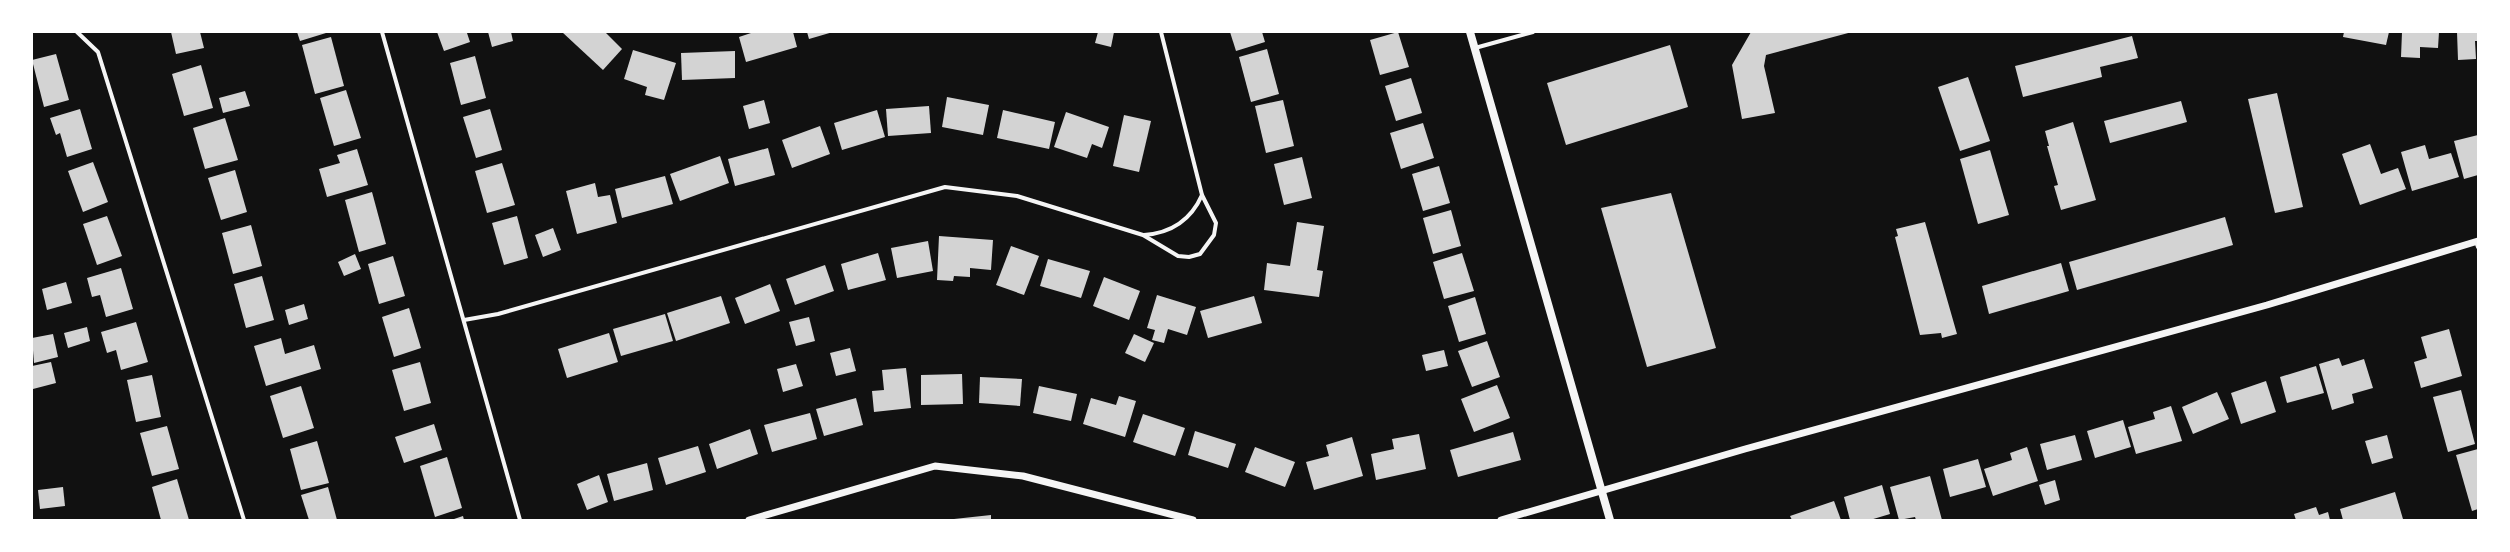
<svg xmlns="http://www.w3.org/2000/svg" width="2510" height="552" viewBox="0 0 2510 552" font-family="'Work Sans',sans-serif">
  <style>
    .building { fill: #d3d3d3 }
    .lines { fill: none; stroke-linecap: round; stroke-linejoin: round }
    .minor { stroke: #f5f5f5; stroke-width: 4 }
    .tertiary { stroke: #f5f5f5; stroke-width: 7 }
    .secondary { stroke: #f5f5f5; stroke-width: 8 }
  </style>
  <rect width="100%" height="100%" fill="#111"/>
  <g class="building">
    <polygon points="171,32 200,32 204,48 176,54"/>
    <polygon points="297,32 326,32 326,33 300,41"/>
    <polygon points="437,32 470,32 467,33 470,42 444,51"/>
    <polygon points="488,32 511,32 513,41 492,47"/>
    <polygon points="562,32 605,32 622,49 603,70"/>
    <polygon points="754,32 793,32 797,47 746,62 739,37"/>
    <polygon points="807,32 833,32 809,39"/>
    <polygon points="1098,32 1114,32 1111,47 1095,43"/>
    <polygon points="1230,32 1262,32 1265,42 1236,51"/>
    <polygon points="1398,32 1409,67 1380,75 1370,40"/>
    <polygon points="1751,32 1852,32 1766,55 1764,66 1775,113 1742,119 1732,65"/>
    <polygon points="2344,32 2389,32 2386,45 2343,37"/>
    <polygon points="2402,32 2439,32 2438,48 2420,47 2420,58 2401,57"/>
    <polygon points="2457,32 2478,32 2478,41 2475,41 2476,59 2458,60"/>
    <polygon points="2132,36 2138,58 2100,67 2102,77 2023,97 2015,66"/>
    <polygon points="331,37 344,86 315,94 302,45"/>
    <polygon points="1670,45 1688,107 1566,145 1547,83"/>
    <polygon points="1267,49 1279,94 1251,102 1239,57"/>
    <polygon points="633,50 676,63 664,100 645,95 647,87 624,79"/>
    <polygon points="735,51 735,78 682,80 681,53"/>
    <polygon points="56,54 69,100 44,107 32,60"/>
    <polygon points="475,56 486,98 461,105 450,63"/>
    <polygon points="201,65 213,108 184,116 172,74"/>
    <polygon points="1968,77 1990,141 1960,151 1938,87"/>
    <polygon points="1411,78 1422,113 1396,121 1385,86"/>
    <polygon points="346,90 361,138 334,146 320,98"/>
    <polygon points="245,91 250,106 223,113 219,98"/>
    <polygon points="2277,93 2303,207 2275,213 2248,99"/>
    <polygon points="947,97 989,105 983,135 942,127"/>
    <polygon points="764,100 770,123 749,129 743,106"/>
    <polygon points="1283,100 1294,146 1266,153 1255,106"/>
    <polygon points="2181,101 2187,122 2110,143 2104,121"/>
    <polygon points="929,106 931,133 888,136 886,109"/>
    <polygon points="80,109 92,149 67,157 60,133 56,135 50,118"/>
    <polygon points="490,109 502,150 476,158 463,117"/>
    <polygon points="877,110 885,137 842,150 834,123"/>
    <polygon points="1003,110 1055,122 1049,149 997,138"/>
    <polygon points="1066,112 1109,127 1102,148 1092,144 1087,158 1054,147"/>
    <polygon points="1124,115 1151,121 1139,172 1113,166"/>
    <polygon points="225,118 238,160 205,169 193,128"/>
    <polygon points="2073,122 2096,200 2061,210 2054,186 2058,185 2047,146 2049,146 2045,131"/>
    <polygon points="1423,123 1434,158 1401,169 1390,133"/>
    <polygon points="820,126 830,154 792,168 782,140"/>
    <polygon points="2478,135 2478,175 2464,179 2454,141"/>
    <polygon points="2370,144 2381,174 2398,168 2406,189 2360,205 2342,154"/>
    <polygon points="2425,145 2429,159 2451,153 2459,177 2412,191 2401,152"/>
    <polygon points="768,148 775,175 735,186 728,159"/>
    <polygon points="357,149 368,185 327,197 319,169 340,163 337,155"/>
    <polygon points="1990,150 2009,215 1978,224 1960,159"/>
    <polygon points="720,156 729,183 680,201 670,174"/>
    <polygon points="1302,157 1312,198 1284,205 1274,164"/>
    <polygon points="93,162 108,202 83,212 68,171"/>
    <polygon points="502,163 515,205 487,213 475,171"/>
    <polygon points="1439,166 1450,203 1423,211 1412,174"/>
    <polygon points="235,170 247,212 221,220 208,178"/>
    <polygon points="665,176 673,204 622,218 615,189"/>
    <polygon points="595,183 598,197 610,195 617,223 577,234 566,191"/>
    <polygon points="372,192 386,244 359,252 345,200"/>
    <polygon points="1671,193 1716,348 1647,367 1601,208"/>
    <polygon points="1451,210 1461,246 1433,254 1423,218"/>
    <polygon points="107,216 122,256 97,265 83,224"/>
    <polygon points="517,216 528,258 504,265 492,223"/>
    <polygon points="2225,217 2233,245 2077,290 2069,262"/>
    <polygon points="1297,222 1324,226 1317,270 1323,271 1319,297 1264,290 1267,263 1290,266"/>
    <polygon points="1925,222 1957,334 1942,338 1941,333 1920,335 1895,237 1898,236 1896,229"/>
    <polygon points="251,225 262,266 233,274 222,233"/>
    <polygon points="553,228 561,250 543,257 535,235"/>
    <polygon points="939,236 993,240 991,270 970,268 970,277 954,276 953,281 937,280"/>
    <polygon points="928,241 933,271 897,278 891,248"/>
    <polygon points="1011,246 1039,256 1024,295 996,285"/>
    <polygon points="878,253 886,280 848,290 841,264"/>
    <polygon points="1462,253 1474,291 1444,299 1433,262"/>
    <polygon points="355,254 361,269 344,276 338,262"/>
    <polygon points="393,256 405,296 379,304 368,264"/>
    <polygon points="1048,259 1090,271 1081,298 1040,286"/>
    <polygon points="2061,263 2069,291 1989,314 1982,286"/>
    <polygon points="825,265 834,291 795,305 786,279"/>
    <polygon points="121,268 133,309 106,317 100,295 92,297 87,278"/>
    <polygon points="262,276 274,320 246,328 234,284"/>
    <polygon points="1104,277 1140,291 1129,320 1093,306"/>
    <polygon points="66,282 72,303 47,310 42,289"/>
    <polygon points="770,284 780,311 745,324 735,298"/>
    <polygon points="1157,295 1196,307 1187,335 1168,329 1164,343 1152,340 1155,330 1147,328"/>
    <polygon points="721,296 730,323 676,341 667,313"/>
    <polygon points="1254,296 1262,323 1208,338 1200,311"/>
    <polygon points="1475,297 1486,334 1459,342 1448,306"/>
    <polygon points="304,304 308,319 289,325 285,310"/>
    <polygon points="409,308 421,348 394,357 382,317"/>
    <polygon points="665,314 673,341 621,356 613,329"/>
    <polygon points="809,317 815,341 796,346 789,322"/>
    <polygon points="136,322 148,362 121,370 116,350 107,353 101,332"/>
    <polygon points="87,327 90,341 68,348 64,333"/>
    <polygon points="2449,329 2462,376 2421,388 2414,362 2427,358 2421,337"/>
    <polygon points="609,333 618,362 567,378 558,349"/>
    <polygon points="53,334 58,357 34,363 32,338"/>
    <polygon points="1134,334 1154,343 1145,362 1125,353"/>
    <polygon points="281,338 285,354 314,345 321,369 266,386 254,346"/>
    <polygon points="1487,341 1500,377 1472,387 1458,351"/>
    <polygon points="850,348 856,371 836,376 830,353"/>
    <polygon points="1444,350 1448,366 1426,371 1422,355"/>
    <polygon points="2339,358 2342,366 2364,359 2373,388 2352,394 2354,403 2332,410 2319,364"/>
    <polygon points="51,362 56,383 33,389 32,366"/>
    <polygon points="420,362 431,403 404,411 392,370"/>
    <polygon points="796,364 803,386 783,392 777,369"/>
    <polygon points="2316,366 2324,393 2287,403 2280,377"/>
    <polygon points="906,368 911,408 874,412 872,391 884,390 882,370"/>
    <polygon points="962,374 963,404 921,405 921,375"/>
    <polygon points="152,375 161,417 136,422 127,380"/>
    <polygon points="980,377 1022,379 1020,406 979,403"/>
    <polygon points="2266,381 2276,412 2241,424 2231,393"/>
    <polygon points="1497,385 1510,418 1474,432 1461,399"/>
    <polygon points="301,386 314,428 283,438 270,396"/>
    <polygon points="1039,386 1077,394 1071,421 1033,413"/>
    <polygon points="2461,390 2475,444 2448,452 2433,397"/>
    <polygon points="2217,392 2229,419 2193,434 2182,407"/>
    <polygon points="1119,396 1136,401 1125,437 1083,424 1091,398 1116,405"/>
    <polygon points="856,398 863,425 824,436 816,409"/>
    <polygon points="2171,406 2182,441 2136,454 2128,427 2155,419 2153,412"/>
    <polygon points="810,413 817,439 772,452 764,425"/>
    <polygon points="1143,414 1185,428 1175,456 1133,442"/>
    <polygon points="2123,420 2131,447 2095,458 2087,431"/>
    <polygon points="434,424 442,450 404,463 395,437"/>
    <polygon points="167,426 179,469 152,476 140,433"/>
    <polygon points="750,429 758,454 717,469 709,444"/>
    <polygon points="1195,431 1236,444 1228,468 1188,455"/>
    <polygon points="1513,432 1521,460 1458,477 1450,450"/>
    <polygon points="1419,434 1426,469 1376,480 1371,454 1394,449 1392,439"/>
    <polygon points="2075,435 2082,460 2047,470 2040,444"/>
    <polygon points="2387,435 2393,458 2372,464 2365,441"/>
    <polygon points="1352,437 1363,476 1314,490 1306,462 1329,456 1326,445"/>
    <polygon points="317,441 329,483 301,490 290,449"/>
    <polygon points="698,446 706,472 666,485 658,458"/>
    <polygon points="1255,447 1295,462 1285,487 1245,472"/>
    <polygon points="2027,447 2038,481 1993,496 1984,469 2012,460 2010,453"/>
    <polygon points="2478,449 2478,509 2472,511 2456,455"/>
    <polygon points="447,457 462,508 435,517 420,466"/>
    <polygon points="1978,459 1986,487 1950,497 1943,469"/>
    <polygon points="647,463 653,490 614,501 607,474"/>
    <polygon points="599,475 608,502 587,510 577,484"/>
    <polygon points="1930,476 1942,520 1916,520 1915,517 1899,520 1890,487"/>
    <polygon points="177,479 189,520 161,520 152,487"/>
    <polygon points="2055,480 2060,500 2045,505 2039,485"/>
    <polygon points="1882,485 1890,514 1870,520 1850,520 1844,497"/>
    <polygon points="63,487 65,506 40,509 38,490"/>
    <polygon points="328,487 337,520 309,520 301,495"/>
    <polygon points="2395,492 2403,519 2343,520 2340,509"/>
    <polygon points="1834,501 1841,520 1792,520 1790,516"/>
    <polygon points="2316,507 2319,515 2328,512 2330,520 2296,520 2294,514"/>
    <polygon points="991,515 991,520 954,520 954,519"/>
    <polygon points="463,516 464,520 451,520"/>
  </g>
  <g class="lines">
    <g class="minor">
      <polyline points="77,32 98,52 244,520"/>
      <polyline points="382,32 520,520"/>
      <polyline points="1475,48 1533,32"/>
      <path d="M1144,235C1171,233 1191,220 1202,195"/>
      <polyline points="2476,241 2478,247"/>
      <polyline points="464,320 498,314 945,187 1017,196 1143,235 1178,256 1189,257 1200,254 1214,235 1216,223 1202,195 1161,32"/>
    </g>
    <g class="tertiary">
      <polyline points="749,520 935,466 1023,476 1193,520"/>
      <polyline points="1501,520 1745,449 2267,305 2478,241"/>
    </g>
    <polyline class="secondary" points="1470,32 1610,520"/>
  </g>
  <rect width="2510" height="552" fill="none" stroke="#ffffff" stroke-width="66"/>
</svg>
